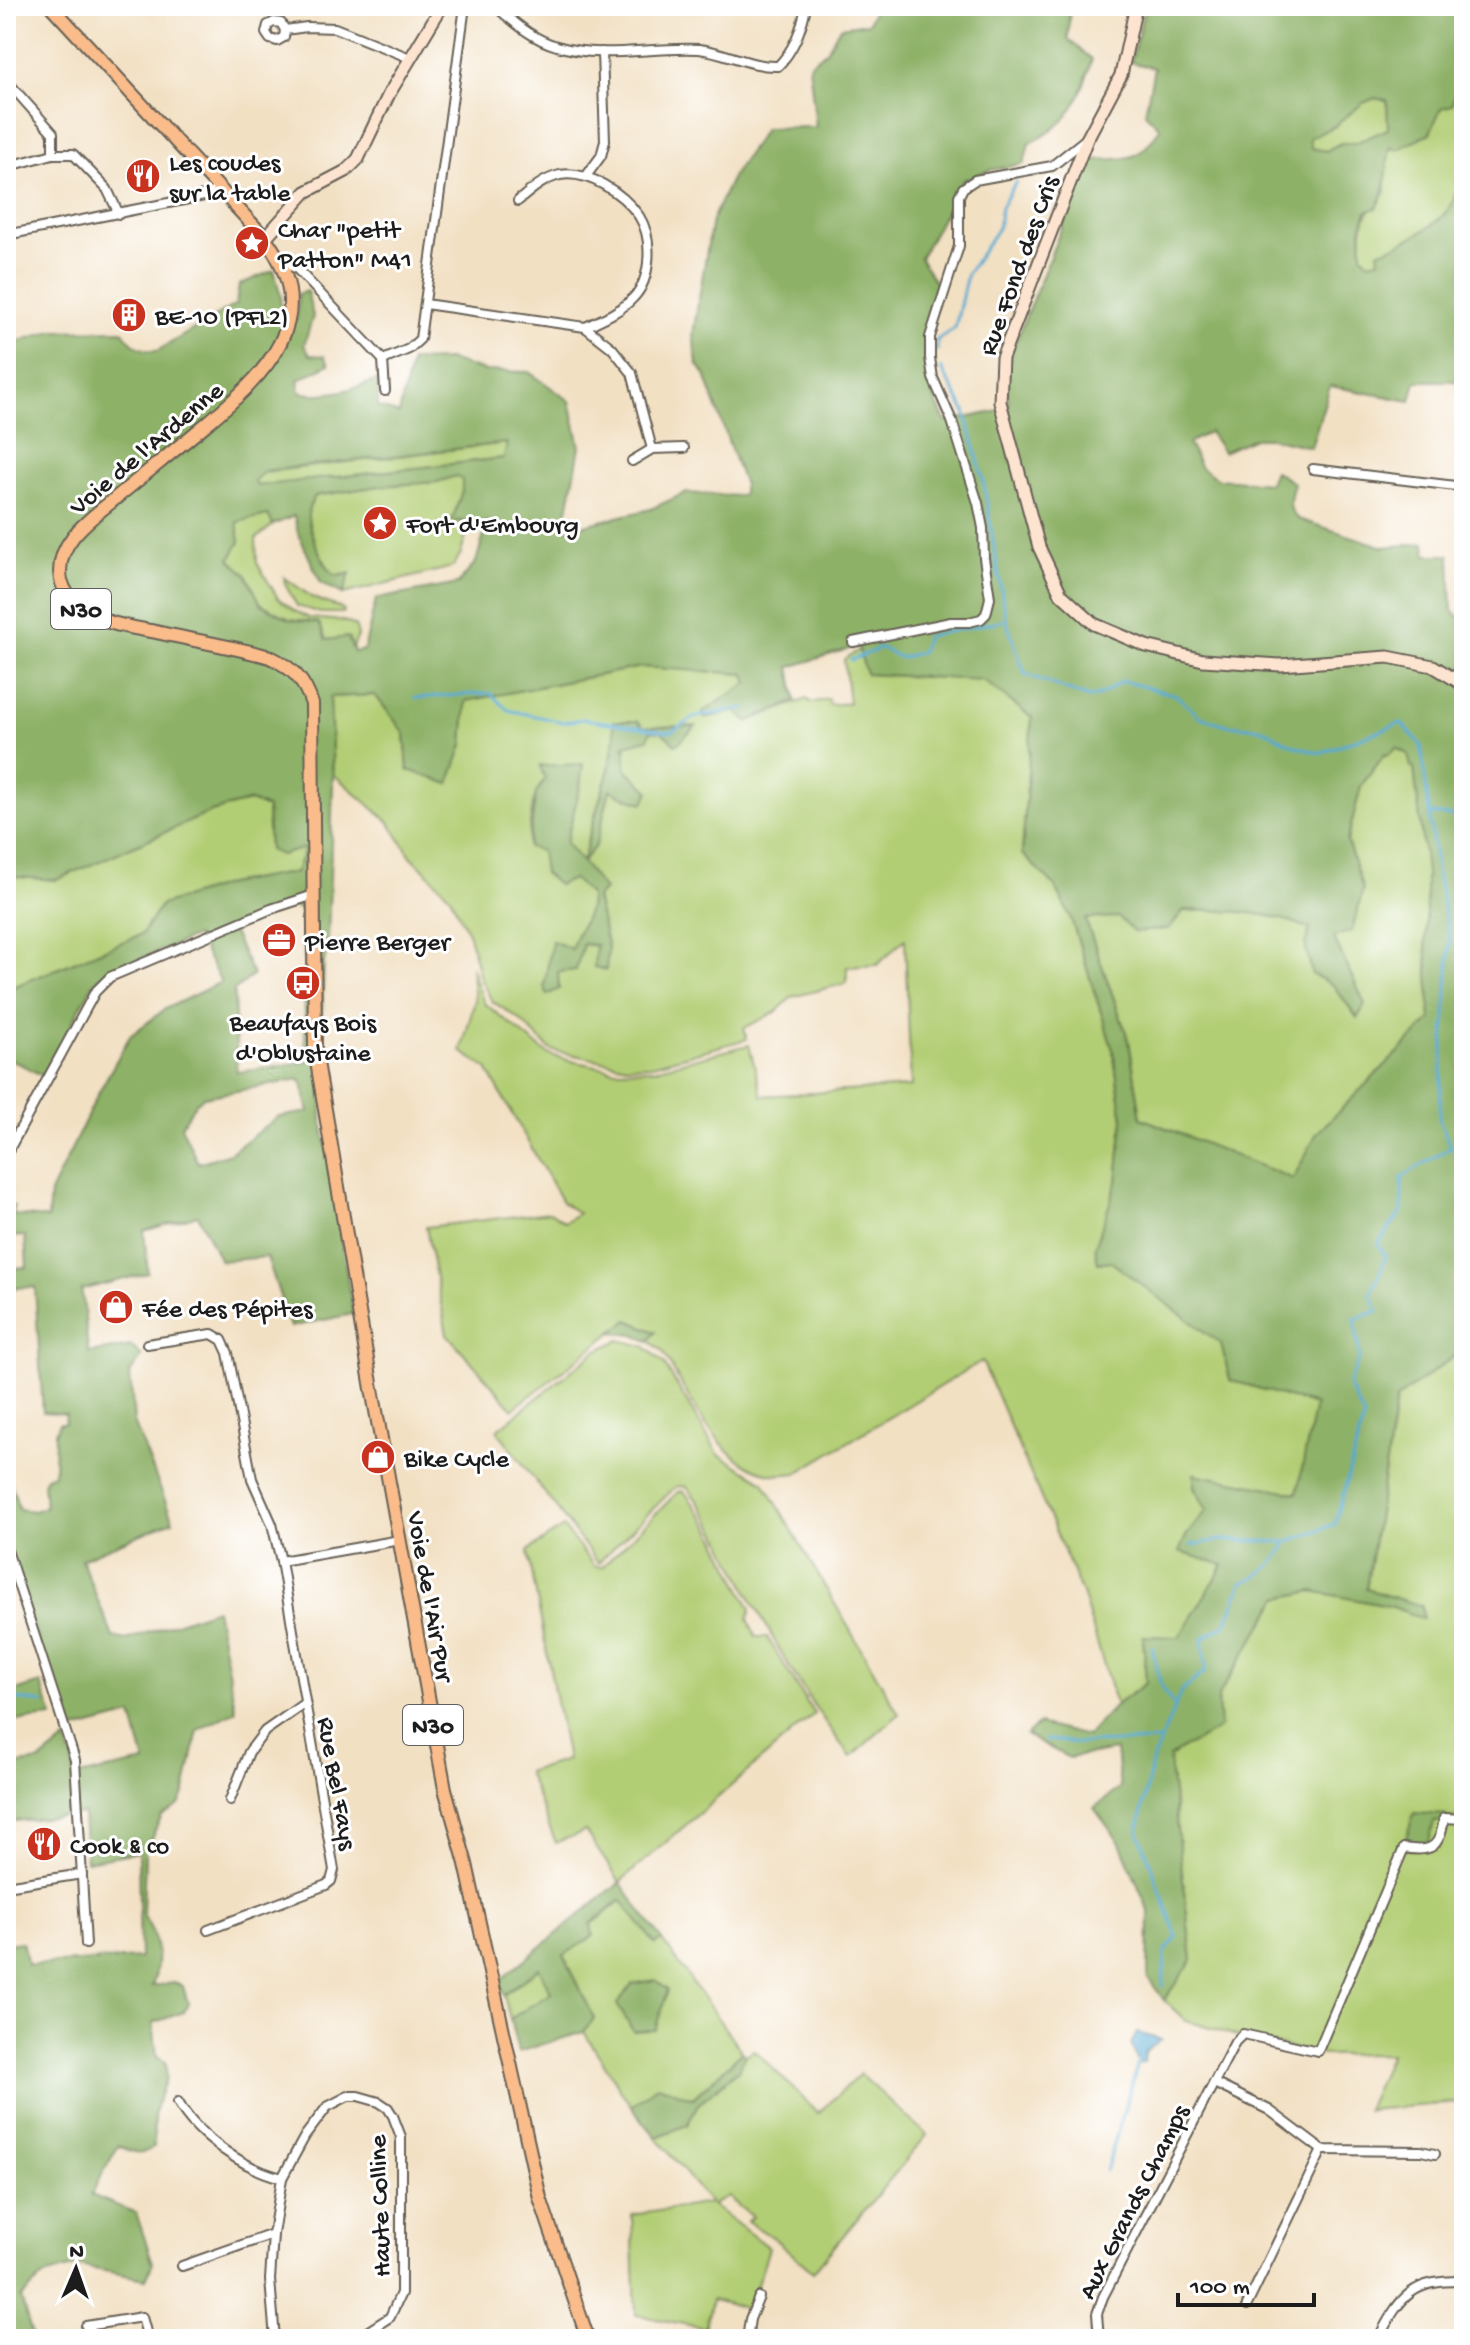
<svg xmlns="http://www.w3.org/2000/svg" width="1470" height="2345" viewBox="0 0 1470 2345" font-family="'Gochi Hand',sans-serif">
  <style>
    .green { fill: #b2ce75; stroke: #677548; stroke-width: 2; fill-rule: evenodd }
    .forest { fill: #8db166; stroke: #546641; stroke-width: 2; fill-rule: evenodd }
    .water { fill: #57aad2; stroke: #3a6377; stroke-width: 2 }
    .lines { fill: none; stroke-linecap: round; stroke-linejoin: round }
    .stream { stroke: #57aad2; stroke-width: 3 }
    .street-casing { stroke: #676156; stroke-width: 12 }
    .secondary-casing { stroke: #676156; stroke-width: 15 }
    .primary-casing { stroke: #676156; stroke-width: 16 }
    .street { stroke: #fff; stroke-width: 8 }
    .secondary { stroke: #fde4d0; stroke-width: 11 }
    .primary { stroke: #f9bc8a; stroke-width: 12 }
    .labels { text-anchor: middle; stroke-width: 6; stroke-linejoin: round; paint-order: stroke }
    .shield { fill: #fff; stroke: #606060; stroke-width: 2 }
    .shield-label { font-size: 24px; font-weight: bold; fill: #1c1c1c }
    .poi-label { font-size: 26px; fill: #1c1c1c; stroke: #fff; text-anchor: start }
    .street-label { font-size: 26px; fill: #1c1c1c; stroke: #fff }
  </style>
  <rect width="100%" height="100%" fill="#fff"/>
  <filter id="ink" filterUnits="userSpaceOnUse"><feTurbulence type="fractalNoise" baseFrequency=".0125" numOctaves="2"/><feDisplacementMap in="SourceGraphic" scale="16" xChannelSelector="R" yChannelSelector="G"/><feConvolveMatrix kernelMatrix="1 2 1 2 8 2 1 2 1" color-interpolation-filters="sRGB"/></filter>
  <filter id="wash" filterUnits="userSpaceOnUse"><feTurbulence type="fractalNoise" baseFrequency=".006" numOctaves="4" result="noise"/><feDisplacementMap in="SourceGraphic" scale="32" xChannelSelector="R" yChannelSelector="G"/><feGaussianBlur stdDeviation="1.8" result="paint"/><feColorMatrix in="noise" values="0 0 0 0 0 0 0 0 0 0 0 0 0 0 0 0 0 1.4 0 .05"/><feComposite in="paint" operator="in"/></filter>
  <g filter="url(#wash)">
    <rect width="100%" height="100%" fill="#f2e0c3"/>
    <g class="green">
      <path d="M1464,87V188L1456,192C1452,221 1404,243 1379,252L1380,260L1369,262L1362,255C1360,222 1363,215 1386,192V166L1390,146Z"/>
      <polygon points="1375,98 1387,100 1389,129 1355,143 1340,143 1326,151 1310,148 1309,138 1334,127 1363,103"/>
      <polygon points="508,443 504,458 257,486 254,481 265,472"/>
      <path d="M456,476L462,479V491L452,521L470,523L461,553L453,567L343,594L350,574L334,575C323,561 307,533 308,514C308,508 312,502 315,496L380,486L437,482Z"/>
      <polygon points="268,514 273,525 256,539 257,563 278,598 295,611 309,618 344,621 355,626 358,635 353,648 348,637 326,640 319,623 289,619 261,604 246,575 230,559 240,542 237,522"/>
      <polygon points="284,577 313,598 341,608 344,611 343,613 321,613 297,606 285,584"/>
      <path d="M860,650L866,674L983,680L1032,718L1022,854L1055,886L1071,919L1113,1050L1123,1119L1117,1182L1096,1247L1098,1263L1110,1261L1222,1344L1230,1380L1315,1405L1298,1494L1194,1488L1207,1510L1186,1536L1224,1565L1179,1638L1143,1637L1146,1683L1116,1705L1082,1593L982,1361L797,1473C790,1473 780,1476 772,1474C720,1467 686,1391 662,1350L649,1341L655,1332L628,1320L513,1409L447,1334L426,1227L550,1212L565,1222L578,1213L562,1202L487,1069L461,1051L475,1000L471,966L484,1003L548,1054L571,1061L615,1070L655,1069L749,1045L762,1096L911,1087L905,939L877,965L847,967V983L792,997L776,1012L744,1028L747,1039L652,1065L627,1066L551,1050L519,1019L492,1001L480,978L469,935L450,896L411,856L389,822L333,774L330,697L375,695L405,734L408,770L463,745L466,701L641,667L745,674L748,683L705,718L736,711L748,721L807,699L811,703L828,699L830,705L849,703L844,659ZM643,727H695L676,744L662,731L650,732L648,739L624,744L626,769L649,791L624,797L610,789L587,841L609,769L615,736ZM582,764L580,786L566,843L604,890L596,898L608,948L583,944L576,969L558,972L552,941L572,949C577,925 591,920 590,895L573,878L545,874L542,851L528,846C530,827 530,792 546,779C556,772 571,768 582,764Z"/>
      <path d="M1396,748L1408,754L1411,766L1414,768L1426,872V942L1431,1020L1317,1133L1293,1180L1141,1118L1129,1041L1085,918C1150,916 1217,902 1282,917C1291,919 1301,925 1310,929L1312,974L1333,985L1357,1018L1365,1004L1333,937L1363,889L1347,842L1361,786L1385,754L1388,755Z"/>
      <polygon points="251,801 267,808 269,850 305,847 296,872 228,884 161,905 142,934 6,990 6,876 56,880 211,812"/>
      <path d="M619,1340L644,1346L663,1362L718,1454L764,1482L899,1714L851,1757C814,1710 783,1658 755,1605C733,1564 716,1523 687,1487L678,1486L673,1489L598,1563L497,1430L596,1351Z"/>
      <polygon points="1464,1349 1464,1495 1456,1496 1464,1514 1464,1816 1434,1821 1464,1821 1464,2102 1366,2110 1390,2054 1323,2055 1244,2038 1186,2021 1164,2000 1192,1960 1169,1757 1219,1728 1218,1696 1279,1598 1313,1591 1393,1607 1422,1618 1422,1606 1366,1590 1396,1399"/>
      <polygon points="684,1491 710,1527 751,1609 748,1619 756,1637 767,1637 814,1714 620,1882 585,1831 556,1843 527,1772 567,1760 528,1551 563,1527 594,1566 602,1567 678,1492"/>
      <polygon points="622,1900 655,1944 662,1940 742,2052 693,2098 658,2086 631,2106 584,2032 594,2018 563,1955 593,1936 591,1925"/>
      <polygon points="539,1967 551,1994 510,2019 504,1995"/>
      <polygon points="754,2050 818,2113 860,2074 927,2135 813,2272 775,2239 747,2221 752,2217 728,2197 712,2205 769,2248 749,2309 712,2300 705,2328 636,2315 632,2215 710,2203 656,2137 687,2125 698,2104 738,2070 746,2055"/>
    </g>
    <g class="forest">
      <path d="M876,6H1070L1068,39L1092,59C1081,99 1069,127 1029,143L1024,164L990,170L963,180L920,258L940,290C924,344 916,370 946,422L1009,409L1005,368L1089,160C1128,158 1138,164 1160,128L1145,113L1154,68L1131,62L1145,6H1464V87L1456,91L1452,105L1441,108L1430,133L1397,150L1390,147C1386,168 1388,188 1377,208L1367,211L1361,229L1362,255L1369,262L1379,260L1378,252C1404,243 1452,221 1456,192L1464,188V385L1454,381H1416L1411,401L1330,386L1311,447L1270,438H1254L1223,452L1209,432L1188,443L1201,468L1219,479L1269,483L1274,471L1294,483C1290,496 1286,510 1298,519L1384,547L1425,543L1426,555H1450L1452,611L1464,620V1349L1396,1399L1366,1589L1422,1606L1423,1619L1393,1607L1313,1591L1279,1598L1218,1696L1220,1728L1169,1757L1192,1960L1164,2000L1148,1978L1149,1911L1120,1843L1094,1808L1120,1788L1116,1750L1069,1758L1026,1735L1039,1724L1087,1736L1116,1705L1146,1683L1143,1636L1179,1637L1224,1565L1179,1552L1186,1536L1207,1510L1194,1487V1474L1297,1493L1315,1405L1230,1380L1221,1344L1110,1261L1098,1263L1095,1247L1117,1182L1123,1119L1113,1050L1071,918L1055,886L1022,854L1032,718L983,680L866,674L858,646L790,667L796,701L748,721L736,711L704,718L703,712L748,683L745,674L641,667L466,701L463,745L449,784L408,770L405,734L375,695L330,697L333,783L328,942L324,962L321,1036L322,1120L353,1314L290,1327L267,1257L220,1261L198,1215L144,1231L148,1273L81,1290C87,1313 84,1330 89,1353L131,1346L142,1356L130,1373L134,1422L173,1521L81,1559L113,1637L126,1640L216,1609L236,1711L198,1730L185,1792L179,1805L162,1816L145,1851L143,1916C159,1936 161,1963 152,1986L174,1983L183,1986L188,2004L184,2012L153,2023L157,2057L166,2062C167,2084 165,2081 158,2100C152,2115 154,2132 154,2147C141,2157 131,2151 118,2146L91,2195L136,2213L153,2263L146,2279L79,2266L44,2276L21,2298L33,2339H6V1944L22,1942L28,1965L140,1958L138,1852L86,1861L83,1814L6,1822V1766L40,1761L66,1740L73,1761L74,1777L145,1762L132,1715L68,1732L6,1545V1475L9,1476L19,1509L34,1511L45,1507L43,1483L46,1477L54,1474L55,1433L59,1423H65L66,1414L43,1412L35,1287L6,1288V1269L27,1267L25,1236L6,1237V1205L14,1206L13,1215L48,1218L50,1193L100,1090L130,1036L165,1009L221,982L196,936L104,974L94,983L43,1076L6,1057V990L142,934L161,905L228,884L296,872L305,848L281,855L269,850L267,808L250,801L211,812L56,880L6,876V345L52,331L122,330C131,344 140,351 157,351L236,304L239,285L274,270L281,297L279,320H297L298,294L307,291L313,316L304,345L310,355L324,356L329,364L298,380L300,392C324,399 355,388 378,380V407L399,414L411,361L449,360L485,371L529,372L570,401L580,447L565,526L568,529L651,509L685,493L738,496L743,493V483L705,375L697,363L693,334L712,220L732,177L765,128L816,127L809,65L827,50L840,27L868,23ZM1375,98L1387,100L1388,129L1355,143H1341L1326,151L1311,148L1309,138L1333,127L1363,103ZM507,443L504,458L257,486L254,481L265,471ZM456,476L462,480V491L452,521L488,522L476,562L458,584L376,599L364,650L354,652L348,637L326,640L319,623L289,619L261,604L246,574L230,559L240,542L237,522L268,515L273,525L294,516L298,533L321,583L343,594L350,573C344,575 338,578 332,573C323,566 307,525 308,514C308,507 312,502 315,496L380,486L437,482ZM1396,748L1408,754L1411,767L1414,768L1426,872V942L1431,1020L1317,1133L1293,1179L1141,1118L1129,1041L1085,919L1118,917L1134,932L1169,929L1184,910C1229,911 1268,910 1310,929L1305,944L1312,974L1333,985L1358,1018L1365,1004L1333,937L1352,931L1363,889L1347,841L1361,786L1385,754L1388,755ZM292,906L304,911L305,1045L307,1062L237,1072L234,991L253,975L232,931ZM301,1079L309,1112L278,1117L230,1153L198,1163L181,1126L196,1102L204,1097Z"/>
      <path d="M613,721H638L643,727L696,726L676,745L661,731L650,732L648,739L625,745L626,769L649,791L644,803L624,797L610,790L596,845L582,862L604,890L596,898L608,948L606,970L594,967L596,945L583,944L576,970L558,972L559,989L547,995L544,987L552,941L572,949C577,925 591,920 590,895L573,879L558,885L544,873L541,851L528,847L536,793L545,779L540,766L583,764L580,786L566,843L582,862L609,769L615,736Z"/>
      <polygon points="628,1320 656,1332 649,1341 634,1335 612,1332"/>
      <polygon points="41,1683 53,1717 6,1722 6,1694"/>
      <polygon points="1414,1813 1446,1815 1446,1821 1434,1822 1429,1841 1421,1847 1404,1844"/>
      <polygon points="620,1882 662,1940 655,1944 621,1900 591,1924 593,1936 564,1955 594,2018 584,2032 518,2052 510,2019 551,1993 539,1968 504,1995 499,1981"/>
      <polygon points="655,1980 668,1990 655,2030 633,2031 617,2004 632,1984"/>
      <polygon points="742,2052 746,2055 738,2070 698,2104 687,2125 656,2137 631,2106 658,2085 693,2098"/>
    </g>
    <polygon class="water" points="1137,2033 1161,2040 1145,2052 1144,2062 1139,2064 1131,2044"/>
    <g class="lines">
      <g class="stream">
        <polyline points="937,350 937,340 955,328 967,274 998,228 1001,207 1016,182"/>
        <path d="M941,368L965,411L983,479L1006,620L1025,674L1089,698L1103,694L1122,681L1176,695L1200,717L1227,725L1260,728L1295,746L1320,753L1401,723L1421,745L1436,867L1450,941L1439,1119L1451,1147L1402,1177V1211L1378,1244L1386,1257L1371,1294L1378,1311L1355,1319L1360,1357L1348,1385L1364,1417L1335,1524L1287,1542C1277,1563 1263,1574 1242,1583L1226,1624L1202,1639L1206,1671L1181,1691L1152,1763L1138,1830L1177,1937L1165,1952L1163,1986"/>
        <polyline points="851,660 881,648 901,658 921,652 927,636 1005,620"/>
        <polyline points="415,698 490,693 508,710 563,722 584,719 670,732 696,717 745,708"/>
        <polyline points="1430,814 1464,817"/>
        <polyline points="1452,1147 1464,1168"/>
        <polyline points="1464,1197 1464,1208"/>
        <polyline points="1191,1545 1220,1540 1287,1542"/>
        <polyline points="1152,1647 1161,1686 1174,1706"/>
        <polyline points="6,1702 14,1699 43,1703"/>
        <polyline points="1045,1740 1079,1743 1161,1741"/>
        <polyline points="1106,2171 1139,2060"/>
      </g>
    </g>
  </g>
  <g filter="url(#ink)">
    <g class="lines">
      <g class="street-casing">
        <g id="street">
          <path d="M495,6C513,21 533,40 557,46C603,60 653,46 699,49C726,52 750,67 778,66C794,50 802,28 806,6"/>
          <polyline points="285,30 284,37 277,41 270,39 266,33 268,25 274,22 281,23 285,30 307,27 335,28 410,58"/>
          <polyline points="6,80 53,133 53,154"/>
          <polyline points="6,167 53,154 73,154 107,189 119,214"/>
          <polyline points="587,175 601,156 605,141 602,52"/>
          <path d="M518,201C531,190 543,179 560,175C588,170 623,193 639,216C653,238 652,279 633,298C620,312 602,319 585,327"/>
          <polyline points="6,235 204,196 220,188"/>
          <polyline points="281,261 297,269 383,360 385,391"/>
          <polyline points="425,304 585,327 612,348 632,373 652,449"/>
          <polyline points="383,360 409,349 420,339 465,6"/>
          <polyline points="632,461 652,449 684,448"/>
          <polyline points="1313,469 1464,487"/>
          <polyline points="853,642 951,622 969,622 981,619 986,614 990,598 984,558 983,528 978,503 952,421 933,378 930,358 930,337 959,246 959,196 963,188 975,180 1052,166 1086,139"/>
          <polyline points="6,1155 95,992 110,977 271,909 314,895"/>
          <polyline points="147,1344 212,1334 222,1340 228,1353 252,1479 272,1524 281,1561 334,1870 331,1881 326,1885 208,1930"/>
          <polyline points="6,1547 75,1760 86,1944"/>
          <polyline points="281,1561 400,1540"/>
          <polyline points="230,1800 249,1752 265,1731 305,1703"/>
          <polyline points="6,1886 82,1874"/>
          <polyline points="1214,2083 1269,2110 1322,2150 1421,2151 1435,2154"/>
          <path d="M178,2102C197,2136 244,2169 282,2178"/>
          <polyline points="182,2266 273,2234"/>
          <polyline points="1247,2305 1322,2150"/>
          <polyline points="86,2326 142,2317 148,2339"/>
          <polyline points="275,2339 270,2280 273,2234 282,2178 305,2136 327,2107 348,2096 358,2096 379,2102 388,2108 393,2116 401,2137 401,2293 390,2317 356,2339"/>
          <polyline points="747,2339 750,2319 759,2297"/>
          <path d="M1099,2339L1097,2314L1103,2297L1235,2042L1243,2034L1318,2051L1404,1848C1432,1853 1440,1847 1444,1818L1464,1819"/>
          <path d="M1378,2339C1401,2295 1412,2280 1464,2281"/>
        </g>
      </g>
      <g class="secondary-casing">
        <g id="secondary">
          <polyline points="1136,6 1121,75 1087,139 1002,358 1000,402 1039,547 1061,594 1094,624 1146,646 1203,660 1280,665 1388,657 1433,666 1464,685"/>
          <polyline points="265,238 306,192 346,171 358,159 389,94 442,6"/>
        </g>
      </g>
      <g class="primary-casing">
        <path id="primary" d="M51,6L265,238C325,318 266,374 205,425C174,451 142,476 111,502C87,521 54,545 61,580C64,591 72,603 82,609C101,623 128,627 151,631C191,640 231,646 270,657C293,668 304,680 312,704L315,1050L372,1389L445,1789L466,1864L540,2198L588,2339"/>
      </g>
      <use href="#street" class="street"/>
      <use href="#secondary" class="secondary"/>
      <use href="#primary" class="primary"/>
    </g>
  </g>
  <defs>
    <g id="restaurant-disc" transform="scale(1.8)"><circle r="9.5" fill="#c8321e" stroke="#fff"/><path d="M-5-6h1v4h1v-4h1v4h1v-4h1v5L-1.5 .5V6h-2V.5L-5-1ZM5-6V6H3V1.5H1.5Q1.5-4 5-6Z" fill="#fff"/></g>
    <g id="sight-disc" transform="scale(1.8)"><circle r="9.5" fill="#c8321e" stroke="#fff"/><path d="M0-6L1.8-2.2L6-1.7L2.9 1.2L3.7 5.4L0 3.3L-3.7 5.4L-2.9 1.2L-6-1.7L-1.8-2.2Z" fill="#fff"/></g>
    <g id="building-disc" transform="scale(1.8)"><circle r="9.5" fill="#c8321e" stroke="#fff"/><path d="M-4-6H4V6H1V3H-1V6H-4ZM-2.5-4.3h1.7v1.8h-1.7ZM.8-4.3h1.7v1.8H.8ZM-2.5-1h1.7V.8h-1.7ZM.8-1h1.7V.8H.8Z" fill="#fff"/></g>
    <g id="office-disc" transform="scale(1.8)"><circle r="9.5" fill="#c8321e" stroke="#fff"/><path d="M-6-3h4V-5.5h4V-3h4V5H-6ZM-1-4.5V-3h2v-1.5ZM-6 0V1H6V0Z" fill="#fff"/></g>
    <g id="bus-disc" transform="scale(1.8)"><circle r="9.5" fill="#c8321e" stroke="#fff"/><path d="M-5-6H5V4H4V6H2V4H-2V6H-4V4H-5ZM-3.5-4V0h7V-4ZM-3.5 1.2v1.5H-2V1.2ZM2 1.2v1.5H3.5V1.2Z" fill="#fff"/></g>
    <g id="shop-disc" transform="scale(1.8)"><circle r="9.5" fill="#c8321e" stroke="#fff"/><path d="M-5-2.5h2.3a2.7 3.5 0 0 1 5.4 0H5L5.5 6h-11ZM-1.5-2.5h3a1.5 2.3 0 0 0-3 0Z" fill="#fff"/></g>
  </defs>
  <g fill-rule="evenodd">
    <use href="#restaurant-disc" x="143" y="176"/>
    <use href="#sight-disc" x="252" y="243"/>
    <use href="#building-disc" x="129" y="315"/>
    <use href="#sight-disc" x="380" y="523"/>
    <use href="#office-disc" x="279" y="940"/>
    <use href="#bus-disc" x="303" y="983"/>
    <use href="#shop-disc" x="116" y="1307"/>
    <use href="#shop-disc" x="378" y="1457"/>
    <use href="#restaurant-disc" x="44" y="1844"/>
  </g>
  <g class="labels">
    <g class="shield">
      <rect x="51" y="589" width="60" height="40" rx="6"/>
      <rect x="403" y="1705" width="60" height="40" rx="6"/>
    </g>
    <g class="shield-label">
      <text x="81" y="617">N30</text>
      <text x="433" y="1733">N30</text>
    </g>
    <g class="poi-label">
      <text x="169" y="170">Les coudes<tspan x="169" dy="30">sur la table</tspan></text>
      <text x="278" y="237">Char "petit<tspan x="278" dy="30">Patton" M41</tspan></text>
      <text x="155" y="324">BE-10 (PFL2)</text>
      <text x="406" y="532">Fort d'Embourg</text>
      <text x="305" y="949">Pierre Berger</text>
      <text x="303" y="1030" text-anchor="middle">Beaufays Bois<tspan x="303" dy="30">d'Oblustaine</tspan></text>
      <text x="142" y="1316">Fée des Pépites</text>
      <text x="404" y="1466">Bike Cycle</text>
      <text x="70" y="1853">Cook &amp; co</text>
    </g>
    <g class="street-label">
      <text transform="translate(1017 265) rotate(-70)" y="9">Rue Fond des Cris</text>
      <text transform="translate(145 447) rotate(-40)" y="9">Voie de l'Ardenne</text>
      <text transform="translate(432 1596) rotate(80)" y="9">Voie de l'Air Pur</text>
      <text transform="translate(339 1783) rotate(80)" y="9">Rue Bel Fays</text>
      <text transform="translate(1132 2201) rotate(-63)" y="9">Aux Grands Champs</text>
      <text transform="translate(378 2206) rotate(-92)" y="9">Haute Colline</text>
    </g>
  </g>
  <rect width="1470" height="2345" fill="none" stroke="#fff" stroke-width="32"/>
  <g transform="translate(76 2269) rotate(2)" stroke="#ffffff" stroke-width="6" paint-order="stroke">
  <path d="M0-6L14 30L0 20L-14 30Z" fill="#1c1c1c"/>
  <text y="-12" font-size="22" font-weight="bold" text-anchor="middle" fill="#1c1c1c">N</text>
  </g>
  <path d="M1178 2293v12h136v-12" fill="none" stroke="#1c1c1c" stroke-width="4"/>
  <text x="1190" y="2293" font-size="24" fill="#1c1c1c" stroke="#ffffff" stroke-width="6" paint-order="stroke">100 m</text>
</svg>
